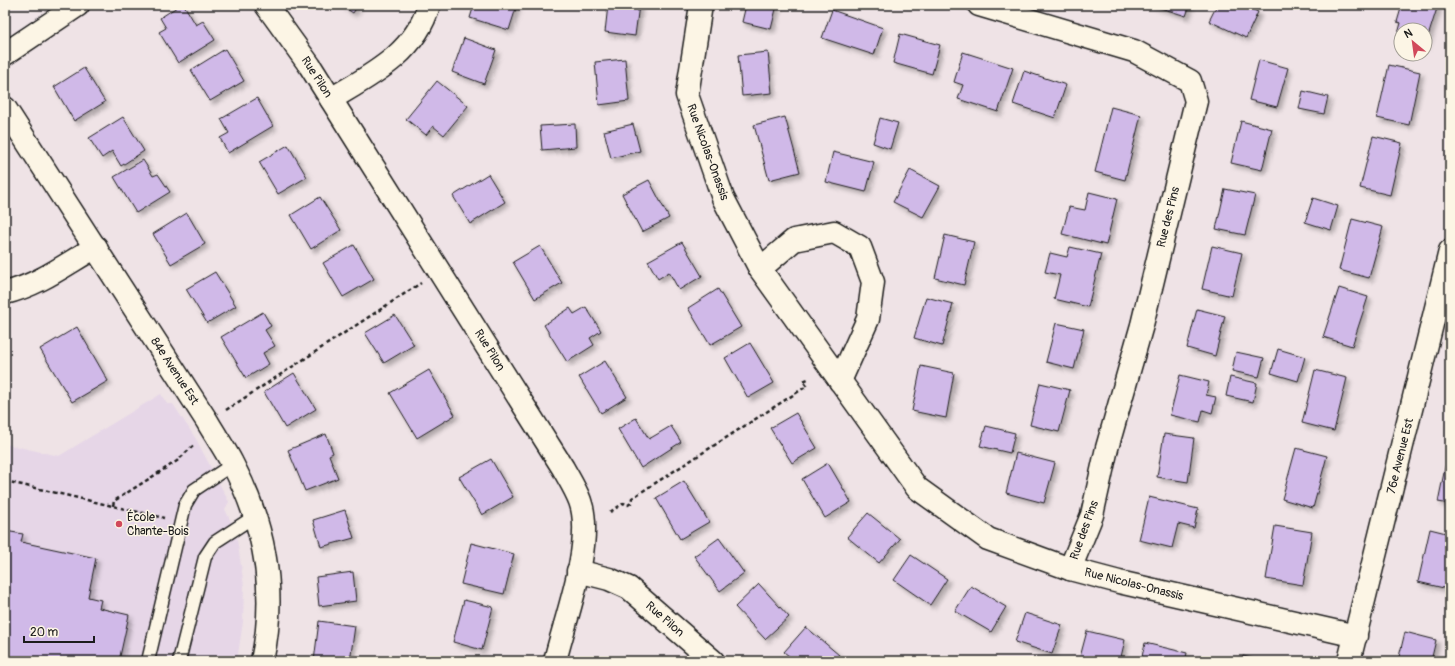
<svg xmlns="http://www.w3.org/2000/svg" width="1455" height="666" viewBox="0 0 1455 666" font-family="Pangolin,sans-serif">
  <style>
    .built { fill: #e6d6e7 }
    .building { fill: #d0b9e8; stroke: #1c1c1c; filter: url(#shadow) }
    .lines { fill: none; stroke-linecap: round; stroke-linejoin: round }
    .service-casing { stroke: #1c1c1c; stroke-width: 15 }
    .minor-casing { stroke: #1c1c1c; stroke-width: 25 }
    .path { stroke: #1c1c1c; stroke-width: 2.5; stroke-dasharray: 4 3; stroke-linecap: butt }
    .service { stroke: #fcf5e5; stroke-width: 12 }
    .minor { stroke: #fcf5e5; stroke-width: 22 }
    .poi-dot { fill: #d1495b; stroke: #fcf5e5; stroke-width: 1.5 }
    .labels { text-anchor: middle; stroke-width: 3; stroke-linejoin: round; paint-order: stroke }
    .street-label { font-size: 12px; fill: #1c1c1c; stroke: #fcf5e5 }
    .poi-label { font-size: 12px; fill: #1c1c1c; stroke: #fcf5e5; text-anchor: start }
  </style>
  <defs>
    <filter id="shadow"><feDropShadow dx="3.5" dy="3.5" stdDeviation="2" flood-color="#0004"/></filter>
  </defs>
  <rect width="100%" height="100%" fill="#efe3e6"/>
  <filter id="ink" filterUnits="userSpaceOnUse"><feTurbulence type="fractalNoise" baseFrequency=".025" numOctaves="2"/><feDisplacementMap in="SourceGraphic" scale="8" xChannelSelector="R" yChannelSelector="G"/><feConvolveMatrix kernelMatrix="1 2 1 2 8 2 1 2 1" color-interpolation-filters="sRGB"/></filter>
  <g filter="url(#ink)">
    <polygon class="built" points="161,394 167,404 173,404 196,439 229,502 225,509 235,531 238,545 244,586 243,622 237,661 5,661 5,444 59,456"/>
    <g class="building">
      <polygon points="180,5 184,5 196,25 203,21 215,40 178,63 159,32 166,28 160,18"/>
      <polygon points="341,5 358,5 353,13"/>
      <polygon points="474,5 517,5 509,30 470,18"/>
      <polygon points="608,5 639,5 635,36 605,32"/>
      <polygon points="746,5 777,5 771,29 742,22"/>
      <polygon points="1151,5 1190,5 1186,16"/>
      <polygon points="1217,5 1243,5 1258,12 1246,38 1209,21"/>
      <polygon points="1402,5 1438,5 1425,46 1425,30 1401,30 1401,39 1397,37 1401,23 1397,22"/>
      <polygon points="832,10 883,28 874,55 822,38"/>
      <polygon points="900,34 940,45 932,74 893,63"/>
      <polygon points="464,38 496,50 484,84 452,72"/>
      <polygon points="225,49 244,81 210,101 191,70"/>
      <polygon points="768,52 772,93 742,96 738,55"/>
      <polygon points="963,52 1013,68 998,112 958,99 963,85 954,82"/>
      <polygon points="625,59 629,101 599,105 595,62"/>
      <polygon points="1259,60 1288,68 1277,107 1249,100"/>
      <polygon points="1389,65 1420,72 1409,125 1377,118"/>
      <polygon points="84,68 105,102 74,121 54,87"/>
      <polygon points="1024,71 1066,85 1055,118 1013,104"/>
      <polygon points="437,81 468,106 444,135 433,126 426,135 406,119"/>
      <polygon points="1303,91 1328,97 1324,114 1299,109"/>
      <polygon points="257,98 273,126 228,153 220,138 229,133 221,119"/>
      <polygon points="1111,107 1141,115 1125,180 1095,172"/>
      <polygon points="123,117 144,151 121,166 112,151 102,158 89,138"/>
      <polygon points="785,117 800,172 769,180 754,125"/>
      <polygon points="880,118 898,123 890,149 873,143"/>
      <polygon points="1241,121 1272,129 1262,170 1231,163"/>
      <polygon points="575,124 576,147 542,150 540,126"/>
      <polygon points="633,124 640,151 611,158 604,131"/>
      <polygon points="1373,136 1402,143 1390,195 1360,188"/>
      <polygon points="288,145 307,177 278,194 259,162"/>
      <polygon points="833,152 874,162 866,192 826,182"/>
      <polygon points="143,160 153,176 158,174 170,192 136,213 114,177"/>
      <polygon points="910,170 940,186 923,217 893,202"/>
      <polygon points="488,174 505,202 470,224 453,196"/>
      <polygon points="649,180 669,218 642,232 622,194"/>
      <polygon points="1225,189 1255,195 1245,235 1216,229"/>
      <polygon points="1089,192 1117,199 1106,245 1062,234 1069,207 1085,210"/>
      <polygon points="320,197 341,230 311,249 291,215"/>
      <polygon points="1313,198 1338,206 1331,230 1305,222"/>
      <polygon points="187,213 205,244 171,264 153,234"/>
      <polygon points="1352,219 1383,227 1369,278 1339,270"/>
      <polygon points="945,235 974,242 964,285 935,278"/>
      <polygon points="682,242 702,276 679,290 669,272 658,279 648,261"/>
      <polygon points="354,245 374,279 343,297 323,263"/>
      <polygon points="540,246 562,283 535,299 513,262"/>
      <polygon points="1212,246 1242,253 1232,296 1202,289"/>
      <polygon points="1070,247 1101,254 1088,307 1054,299 1060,275 1045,272 1050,253 1067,257"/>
      <polygon points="215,272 236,306 207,323 186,289"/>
      <polygon points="1339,288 1368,297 1352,346 1323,337"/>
      <polygon points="718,289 741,327 710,345 688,308"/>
      <polygon points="926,297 953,304 942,346 914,338"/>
      <polygon points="586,307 601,331 590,338 594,345 567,362 544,325 570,308 574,314"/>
      <polygon points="1197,309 1225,316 1215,356 1187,348"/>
      <polygon points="263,312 271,326 265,330 275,346 263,353 269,364 246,378 221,337"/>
      <polygon points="395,315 414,345 384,363 365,333"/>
      <polygon points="1056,323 1084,329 1074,369 1046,362"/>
      <polygon points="77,327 108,381 72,402 40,349"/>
      <polygon points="750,343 774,383 748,398 725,358"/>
      <polygon points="1278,349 1305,357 1298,381 1271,373"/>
      <polygon points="1236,352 1264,358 1259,377 1232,371"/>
      <polygon points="605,361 627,397 601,413 579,377"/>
      <polygon points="921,366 954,373 946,418 912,411"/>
      <polygon points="429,370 455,415 417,438 390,393"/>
      <polygon points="1315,370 1347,378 1334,431 1302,423"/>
      <polygon points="294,373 316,409 285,428 264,392"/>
      <polygon points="1180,375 1209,382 1206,395 1216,397 1212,413 1203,410 1200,422 1170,415"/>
      <polygon points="1230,377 1257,383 1253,402 1226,396"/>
      <polygon points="1040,383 1070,390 1059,432 1030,425"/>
      <polygon points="796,413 817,448 792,463 770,428"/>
      <polygon points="636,418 649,439 671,426 681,442 641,468 618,429"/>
      <polygon points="986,426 1015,433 1010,453 980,446"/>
      <polygon points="326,434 333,453 329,455 338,478 305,491 288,450"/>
      <polygon points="1164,434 1194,438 1188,482 1157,477"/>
      <polygon points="1296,448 1327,456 1313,508 1282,499"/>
      <polygon points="1449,448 1450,449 1450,504 1438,502"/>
      <polygon points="1016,453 1055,463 1044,503 1006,493"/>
      <polygon points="491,459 513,497 482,515 459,477"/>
      <polygon points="828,463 851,502 825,518 802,479"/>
      <polygon points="684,481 709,522 680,539 656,498"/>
      <polygon points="1149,497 1198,509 1194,528 1178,524 1172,548 1139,540"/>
      <polygon points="345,510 354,538 321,547 313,520"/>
      <polygon points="868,513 900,539 879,563 847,537"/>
      <polygon points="1275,526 1312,532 1303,585 1266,579"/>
      <polygon points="1430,529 1450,534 1448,589 1418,582"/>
      <polygon points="5,531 23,534 21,542 96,558 88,597 101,600 99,608 129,615 119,661 5,661"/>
      <polygon points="719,538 744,573 720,591 694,556"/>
      <polygon points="471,543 514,554 504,594 461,584"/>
      <polygon points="911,555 947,579 930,605 894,580"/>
      <polygon points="353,572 356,601 319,606 316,577"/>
      <polygon points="759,584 789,617 765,639 735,607"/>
      <polygon points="971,586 1006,607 991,632 955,611"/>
      <polygon points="464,600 493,607 482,650 453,642"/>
      <polygon points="1025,613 1062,625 1052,654 1015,642"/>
      <polygon points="319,621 355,626 350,661 314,661"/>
      <polygon points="806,627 839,655 834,661 795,661 784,652"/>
      <polygon points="1087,631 1125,640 1120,661 1079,661"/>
      <polygon points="1405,632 1436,640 1431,661 1398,661"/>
      <polygon points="1145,643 1187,653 1185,661 1141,661"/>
      <polygon points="1243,656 1263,661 1241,661"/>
    </g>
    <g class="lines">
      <g class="service-casing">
        <g id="service">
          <polyline points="148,661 185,505 194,490 233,464"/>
          <polyline points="179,661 205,557 215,542 255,516"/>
        </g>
      </g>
      <g class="minor-casing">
        <g id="minor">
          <path d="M266,5L310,66L563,468C569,479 576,490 580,501C595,541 565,619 555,661"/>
          <polyline points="701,5 687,95 723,198 760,269 917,488 988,539 1070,569 1119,582 1356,636"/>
          <polyline points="979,5 1134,51 1190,81 1196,101 1142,325 1107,448 1092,515 1070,569"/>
          <polyline points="5,54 78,5"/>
          <path d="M331,99C371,75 415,54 429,5"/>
          <path d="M5,108L207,421C215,435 225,449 232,463C265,525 277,592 262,661"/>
          <polyline points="760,269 794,240 834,232 860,247 873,282 868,319 840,381"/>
          <path d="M5,293C39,285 66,264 96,247"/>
          <polyline points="578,571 609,579 629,588 713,661"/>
          <polyline points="1349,661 1450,251"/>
        </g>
      </g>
      <g class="path">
        <polyline points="226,410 421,283"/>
        <polyline points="5,481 164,518"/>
        <polyline points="113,506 114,501 177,461 194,445"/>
        <polyline points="610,512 624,503 628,505 631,503 632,498 807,386 803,381 810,378"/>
      </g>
      <use href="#service" class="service"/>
      <use href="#minor" class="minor"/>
    </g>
  </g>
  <circle class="poi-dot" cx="119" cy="524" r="4"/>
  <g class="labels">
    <g class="street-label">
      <text transform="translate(317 77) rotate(57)" y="4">Rue Pilon</text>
      <text transform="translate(708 152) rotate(70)" y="4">Rue Nicolas-Onassis</text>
      <text transform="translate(1168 217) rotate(-76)" y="4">Rue des Pins</text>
      <text transform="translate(490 350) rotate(58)" y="4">Rue Pilon</text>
      <text transform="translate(175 371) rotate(57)" y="4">84e Avenue Est</text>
      <text transform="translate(1400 456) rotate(-76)" y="4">76e Avenue Est</text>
      <text transform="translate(1084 530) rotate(-70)" y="4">Rue des Pins</text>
      <text transform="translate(1134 584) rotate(14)" y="4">Rue Nicolas-Onassis</text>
      <text transform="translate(665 619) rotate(41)" y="4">Rue Pilon</text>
    </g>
    <g class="poi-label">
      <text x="127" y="521">École<tspan x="127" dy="14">Chante-Bois</tspan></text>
    </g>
  </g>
  <rect width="1455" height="666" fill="none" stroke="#fcf5e5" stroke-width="20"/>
  <rect x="10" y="10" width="1435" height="646" fill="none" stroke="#1c1c1c" stroke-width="1.5" filter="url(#ink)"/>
  <g transform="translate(1413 42) rotate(331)"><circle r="19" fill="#fcf5e5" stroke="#a29e95"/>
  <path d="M0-3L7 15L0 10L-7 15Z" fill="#d1495b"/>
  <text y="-6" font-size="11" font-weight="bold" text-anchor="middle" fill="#1c1c1c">N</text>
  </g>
  <path d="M24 636v6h70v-6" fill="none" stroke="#1c1c1c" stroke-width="2"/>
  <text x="30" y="636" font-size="12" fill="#1c1c1c" stroke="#fcf5e5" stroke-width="3" paint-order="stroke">20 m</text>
</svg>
